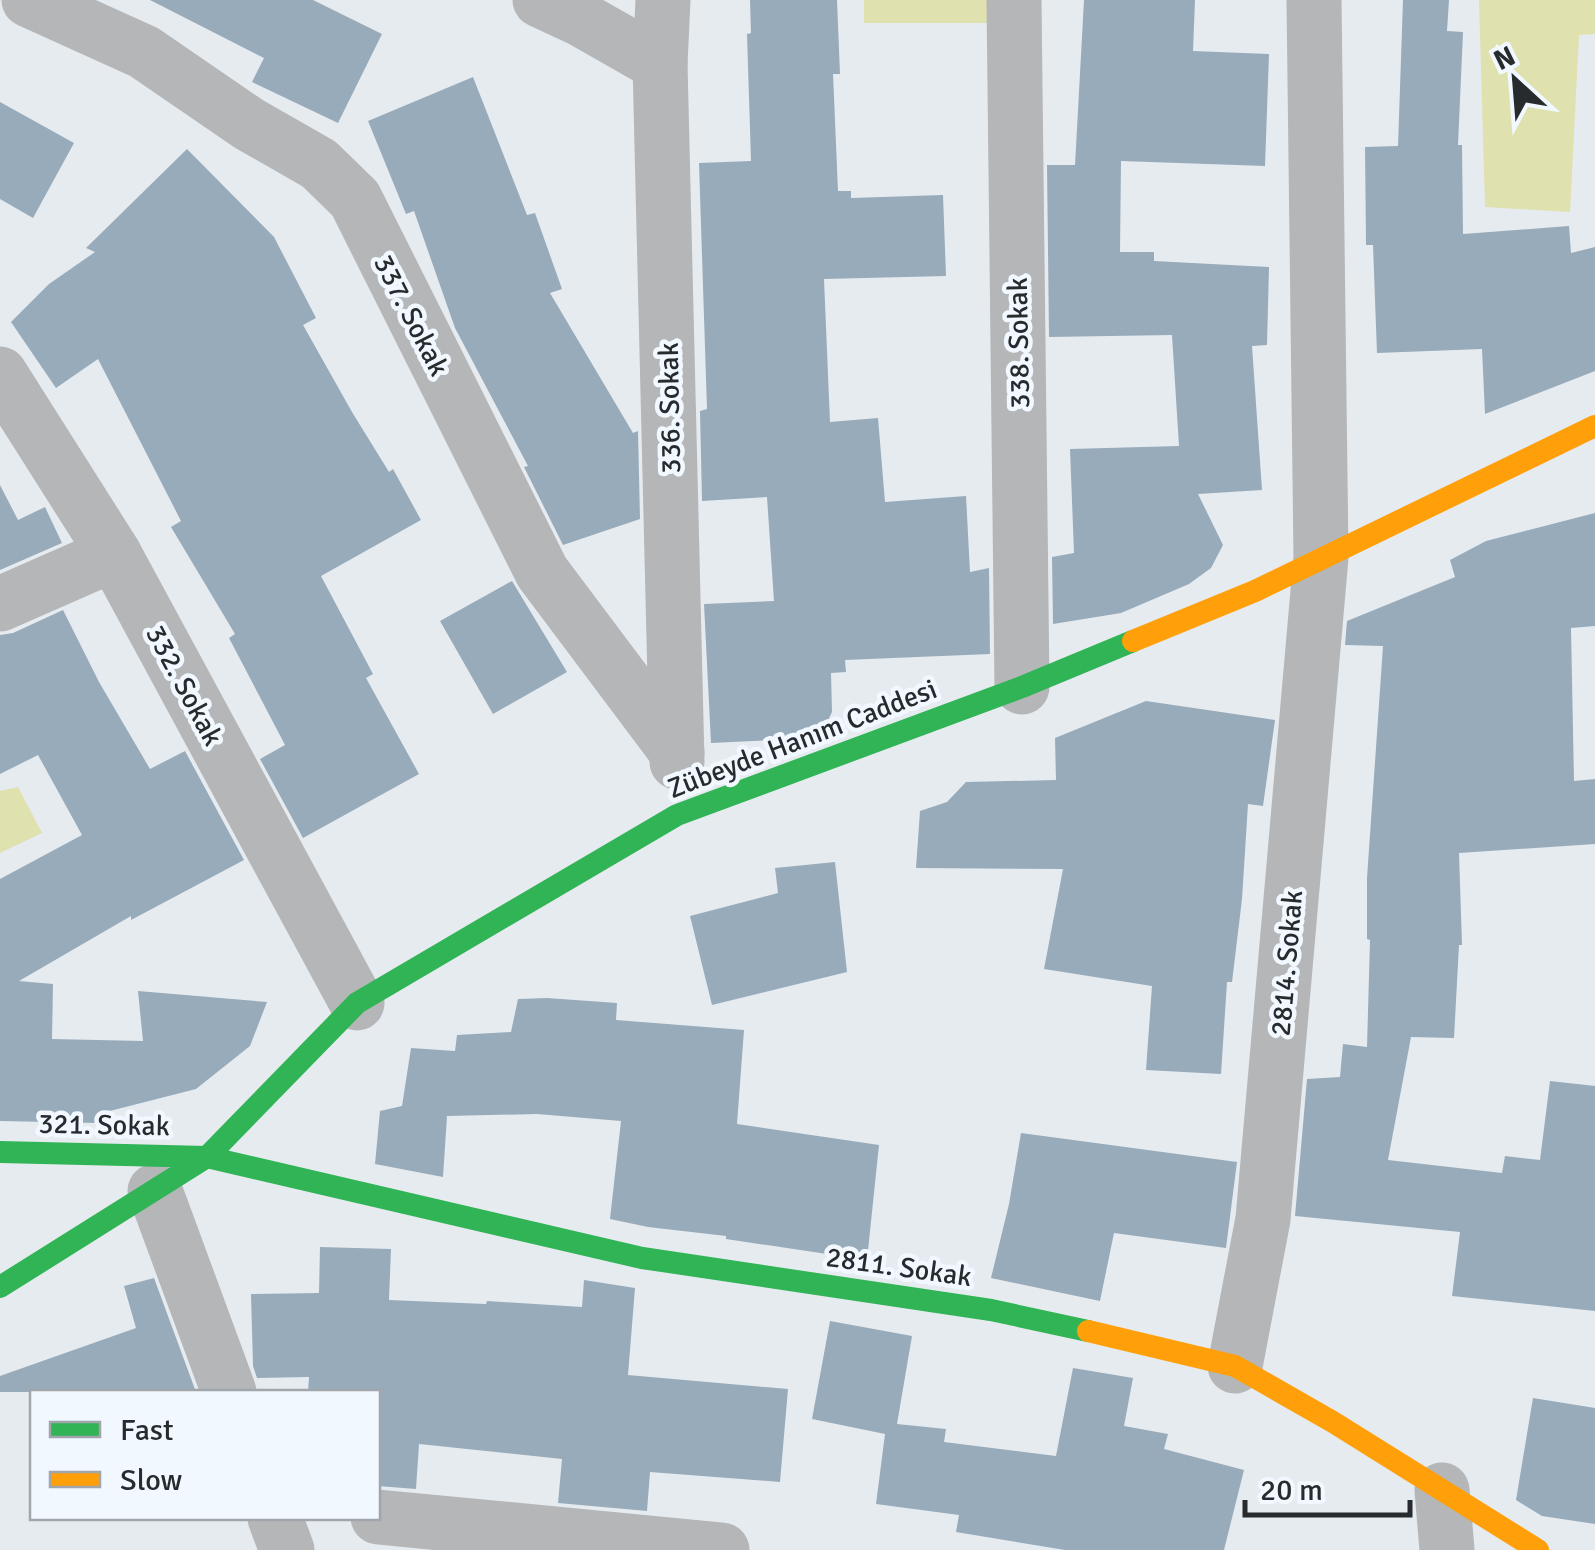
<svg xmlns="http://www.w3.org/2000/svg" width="1595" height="1550" viewBox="0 0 1595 1550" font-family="Signika,sans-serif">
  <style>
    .green { fill: #dfe1af }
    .building { fill: #98abba }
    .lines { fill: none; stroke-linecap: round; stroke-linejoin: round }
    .street { stroke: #b4b6b8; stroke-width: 55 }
    .fast { stroke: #30b455; stroke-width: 22 }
    .slow { stroke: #ff9f0a; stroke-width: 22 }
    .labels { text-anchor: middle; stroke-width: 9; stroke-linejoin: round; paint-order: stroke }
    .street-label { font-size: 28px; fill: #272b2d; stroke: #f1f8ff }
  </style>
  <rect width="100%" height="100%" fill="#e6ebf0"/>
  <g class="green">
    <rect x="864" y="0" width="126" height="23"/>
    <polygon points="1479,0 1595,0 1595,34 1579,35 1570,212 1485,207"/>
    <polygon points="18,787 42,833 0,853 0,791"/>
  </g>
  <g class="building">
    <polygon points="150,0 313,0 382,34 338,123 252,82 264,58"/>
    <polygon points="750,0 837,0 840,74 833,74 838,191 851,191 851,198 943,195 946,276 824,279 830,422 878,418 885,502 966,496 970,572 989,568 990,654 845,660 846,672 831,673 832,712 825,727 793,739 711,743 704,604 774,601 767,497 702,501 700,411 707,409 699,163 751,161 747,34 751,33"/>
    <polygon points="1084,0 1195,0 1193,51 1269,54 1265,166 1121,161 1120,252 1154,252 1154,261 1269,267 1267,345 1252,346 1262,490 1198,494 1223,545 1211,568 1189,584 1121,613 1053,624 1052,557 1074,553 1070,449 1179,446 1172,335 1049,337 1047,165 1075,165"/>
    <polygon points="1403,0 1449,0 1447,31 1463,32 1458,145 1462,145 1463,234 1569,226 1571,253 1595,247 1595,371 1485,414 1482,349 1377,353 1373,245 1366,245 1365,147 1398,146"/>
    <polygon points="473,77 527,215 535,213 562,289 550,293 633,433 638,431 640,519 563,545 524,467 528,466 455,328 414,211 406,214 368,121"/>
    <polygon points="0,102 74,143 33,218 0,199"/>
    <polygon points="187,149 274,237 316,318 303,325 352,412 389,472 393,469 421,520 321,576 373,674 366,678 419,774 303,838 260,759 285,745 229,638 235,634 171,527 181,521 98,359 56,388 11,322 49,284 95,252 86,248"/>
    <polygon points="0,485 18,520 45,507 62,543 0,570"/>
    <polygon points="1595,513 1595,626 1571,628 1574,781 1595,779 1595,844 1459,853 1462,945 1459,945 1454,1038 1411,1037 1388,1160 1502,1173 1505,1156 1540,1160 1550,1081 1595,1086 1595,1311 1452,1296 1460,1232 1295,1216 1307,1079 1340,1077 1343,1044 1367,1047 1370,940 1367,939 1367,878 1383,646 1345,645 1347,621 1455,577 1450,560 1486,541"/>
    <polygon points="512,581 567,672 493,714 440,621"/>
    <polygon points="63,610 99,682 150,769 185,751 244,860 131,920 131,916 19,981 53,984 52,1039 143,1041 138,991 267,1002 250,1046 196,1089 98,1114 98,1123 0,1121 0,879 82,835 38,755 0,774 0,635 13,633"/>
    <polygon points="1146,701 1275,720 1263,806 1248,804 1242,899 1232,982 1227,982 1221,1074 1146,1070 1152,986 1044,969 1063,869 916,868 920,811 947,802 966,782 1056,780 1055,738"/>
    <polygon points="835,862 847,972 712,1005 690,916 778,893 775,868"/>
    <polygon points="547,998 617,1003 616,1020 744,1030 737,1124 879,1145 867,1260 726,1239 726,1236 648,1227 610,1219 621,1121 537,1114 447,1116 443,1177 375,1164 380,1111 402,1106 411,1048 455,1051 457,1035 511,1032 518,999"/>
    <polygon points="1021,1133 1237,1162 1226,1248 1114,1233 1100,1301 991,1278 1009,1204"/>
    <polygon points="320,1247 391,1249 389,1300 486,1304 487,1301 582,1307 584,1280 635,1288 628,1375 788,1389 780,1482 650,1472 647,1511 558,1503 562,1459 419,1444 416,1489 378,1486 378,1392 308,1392 309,1377 257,1378 253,1366 251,1294 319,1293"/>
    <polygon points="154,1278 196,1392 0,1392 0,1376 136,1328 124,1286"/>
    <polygon points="830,1321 912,1336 897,1424 946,1429 944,1442 1056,1456 1073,1368 1133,1378 1124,1426 1168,1434 1164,1449 1244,1470 1224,1550 1065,1550 956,1532 959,1515 876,1504 885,1434 812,1419"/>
    <polygon points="1533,1398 1595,1408 1595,1524 1542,1516 1516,1500"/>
  </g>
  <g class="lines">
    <g class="street">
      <polyline points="29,0 144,52 249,124 319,164 355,199 542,572 677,752"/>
      <polyline points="540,0 581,19 660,64"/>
      <polyline points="663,0 660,64 677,762"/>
      <polyline points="1014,0 1022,687"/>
      <polyline points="0,374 114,554 357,1003"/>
      <polyline points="0,604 114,554"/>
      <polyline points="155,1191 229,1392"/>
      <polyline points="1235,1366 1263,1219 1321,557 1314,0"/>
      <polyline points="1442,1490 1447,1550"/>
      <polyline points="378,1517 722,1550"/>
      <polyline points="275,1518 287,1550"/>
    </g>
    <g class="fast">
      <polyline points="0,1152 207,1157 642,1258 991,1310 1088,1331"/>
      <polyline points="0,1287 207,1157 357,1003 677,815 1022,687 1133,641"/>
    </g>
    <g class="slow">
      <polyline points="1133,641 1255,591 1595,426"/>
      <polyline points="1088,1331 1235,1366 1333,1422 1538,1550"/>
    </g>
  </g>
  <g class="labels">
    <g class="street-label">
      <text transform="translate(412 315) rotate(63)" y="10">337. Sokak</text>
      <text transform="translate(1018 343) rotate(-91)" y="10">338. Sokak</text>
      <text transform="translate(669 408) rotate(-91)" y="10">336. Sokak</text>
      <text transform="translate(185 685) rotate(62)" y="10">332. Sokak</text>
      <text transform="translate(802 738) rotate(-21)" y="10">Zübeyde Hanım Caddesi</text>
      <text transform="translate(1286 963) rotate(-85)" y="10">2814. Sokak</text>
      <text transform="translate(104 1124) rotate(1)" y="10">321. Sokak</text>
      <text transform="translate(899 1266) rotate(8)" y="10">2811. Sokak</text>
    </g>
  </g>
  <rect x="30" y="1390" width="350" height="130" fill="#f1f8ff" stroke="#a0a6ab" stroke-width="2.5"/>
  <rect x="50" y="1422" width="50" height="15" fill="#30b455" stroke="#a0a6ab" stroke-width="2.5"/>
  <text x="120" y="1440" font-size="30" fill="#272b2d">Fast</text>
  <rect x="50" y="1472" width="50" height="15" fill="#ff9f0a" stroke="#a0a6ab" stroke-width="2.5"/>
  <text x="120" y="1490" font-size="30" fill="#272b2d">Slow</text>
  <g transform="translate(1515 80) rotate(334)" stroke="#f1f8ff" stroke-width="8" paint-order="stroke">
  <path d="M0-8L18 38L0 25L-18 38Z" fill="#272b2d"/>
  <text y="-15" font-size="28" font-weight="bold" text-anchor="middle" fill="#272b2d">N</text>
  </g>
  <path d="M1245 1500v15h165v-15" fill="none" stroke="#272b2d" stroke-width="5"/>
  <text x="1260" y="1500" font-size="30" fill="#272b2d" stroke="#f1f8ff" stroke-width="8" paint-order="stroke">20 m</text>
</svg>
